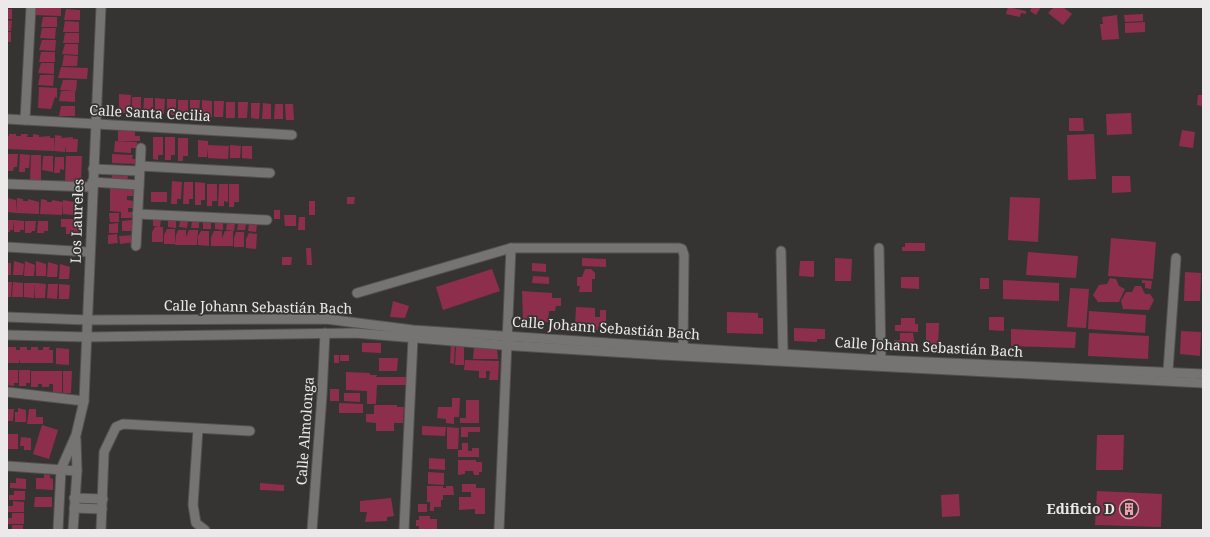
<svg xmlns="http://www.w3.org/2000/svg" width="1210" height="537" viewBox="0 0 1210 537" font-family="'Noto Serif',serif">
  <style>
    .building { fill: #8d2f4c }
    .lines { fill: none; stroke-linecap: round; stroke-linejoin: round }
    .street-casing { stroke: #535151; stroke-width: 11 }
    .street { stroke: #767373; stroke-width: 9 }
    .labels { text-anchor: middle; stroke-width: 3.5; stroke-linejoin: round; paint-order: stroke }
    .street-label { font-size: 14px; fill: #ebe9e9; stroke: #363333 }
    .poi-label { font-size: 14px; font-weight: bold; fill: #ebe9e9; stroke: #363333; text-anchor: end }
  </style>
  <rect width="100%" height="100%" fill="#363333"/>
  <g class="building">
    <polygon points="34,7 61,7 61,16 34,15"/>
    <polygon points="1008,7 1026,11 1026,14 1021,13 1020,17 1006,14"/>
    <polygon points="1032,7 1041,7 1036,15 1030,11"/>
    <polygon points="1054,7 1063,7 1072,14 1063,25 1048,13"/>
    <rect x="7" y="9" width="5" height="10"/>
    <polygon points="66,9 80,10 80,20 64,20"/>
    <polygon points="1143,14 1143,21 1125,22 1124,15"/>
    <polygon points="1117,15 1119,39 1102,40 1100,24 1103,24 1102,17"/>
    <polygon points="43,17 57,17 57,27 41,27"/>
    <polygon points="7,20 12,21 11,31 7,31"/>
    <polygon points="65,21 79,22 79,32 63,32"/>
    <polygon points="1145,22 1145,32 1125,33 1125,23"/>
    <polygon points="42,28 56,28 55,39 40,38"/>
    <rect x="7" y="32" width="4" height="10"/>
    <polygon points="65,33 79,33 79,43 63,43"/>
    <polygon points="42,40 56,40 55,51 39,50"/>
    <polygon points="65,44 78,44 78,55 62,54"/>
    <polygon points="41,52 55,52 55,62 39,62"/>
    <polygon points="64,55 78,56 77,66 62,66"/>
    <polygon points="41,63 54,63 54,74 38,73"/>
    <polygon points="61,67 88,68 87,79 58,78"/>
    <polygon points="40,75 54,75 53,86 38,85"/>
    <polygon points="63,80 77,80 76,91 60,90"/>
    <polygon points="39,87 57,88 57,98 55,97 51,109 38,108"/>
    <polygon points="61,91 75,91 75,102 59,101"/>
    <polygon points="119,94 131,95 130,113 119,113"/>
    <polygon points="1198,95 1203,95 1203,106 1197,105"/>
    <rect x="132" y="97" width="9" height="16"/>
    <polygon points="144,98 153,98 153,114 143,114"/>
    <polygon points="155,98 165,99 164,114 155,114"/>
    <rect x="167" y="99" width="9" height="16"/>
    <rect x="178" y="100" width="10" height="16"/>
    <polygon points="190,100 200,100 199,116 190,116"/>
    <polygon points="202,100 212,101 212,117 202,116"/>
    <polygon points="214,101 224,101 223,117 214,117"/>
    <rect x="226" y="102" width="9" height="16"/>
    <polygon points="238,102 248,102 247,118 238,118"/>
    <polygon points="251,103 260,103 259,119 251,118"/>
    <polygon points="263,103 271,104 271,119 262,119"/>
    <polygon points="275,104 283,104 283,119 274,119"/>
    <polygon points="285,104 293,104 294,120 286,120"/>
    <polygon points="61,106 75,106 75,116 59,116"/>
    <polygon points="1131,113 1132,134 1107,135 1106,114"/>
    <polygon points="1069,118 1083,118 1084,131 1069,131"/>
    <polygon points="1182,130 1195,132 1193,148 1179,146"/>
    <polygon points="118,131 135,131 135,136 140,136 140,141 118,141"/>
    <polygon points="9,134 16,134 16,136 21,136 21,134 28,134 27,137 33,137 33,134 39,135 39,137 50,136 50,138 54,138 54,151 7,149 7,136 9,136"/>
    <polygon points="1094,134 1096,179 1068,180 1067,135"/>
    <polygon points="55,135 62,136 61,138 73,137 73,139 78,139 77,152 66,152 66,145 65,152 54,151"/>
    <polygon points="153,137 163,137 163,155 158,155 158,160 153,159"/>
    <polygon points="165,137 175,137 175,155 171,155 171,160 165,160"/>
    <polygon points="178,138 188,138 188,156 183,156 183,161 178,161"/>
    <polygon points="198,140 208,141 208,145 229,146 228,159 208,158 208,148 207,157 198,157"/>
    <polygon points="115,141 137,142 137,148 131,148 131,153 114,152"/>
    <polygon points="230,145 241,146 240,158 230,158"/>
    <polygon points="242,146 252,146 252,159 242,158"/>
    <polygon points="8,154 18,154 17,167 14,167 13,171 7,171"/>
    <polygon points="20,154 30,155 29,168 25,168 25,172 19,172"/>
    <polygon points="112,154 133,155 132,159 136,159 135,164 112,163"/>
    <polygon points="31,155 41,155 41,180 30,180"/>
    <polygon points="43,156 53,156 53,172 42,170"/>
    <polygon points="66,156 82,156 81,181 65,181"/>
    <polygon points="55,157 64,157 64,170 60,169 60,173 54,173"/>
    <polygon points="112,175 128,176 127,181 112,181"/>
    <polygon points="1112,176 1130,176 1131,192 1112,193"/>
    <polygon points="172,181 182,182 181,199 177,199 177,204 171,204"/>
    <polygon points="184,182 193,182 193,199 189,199 189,204 183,204"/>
    <polygon points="195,182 205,183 205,200 201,200 201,205 195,205"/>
    <polygon points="207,184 217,184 217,201 212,201 212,206 207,206"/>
    <polygon points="219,184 228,184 228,202 224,201 224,206 218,206"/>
    <polygon points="229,184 239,184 239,202 234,202 234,207 229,207"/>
    <polygon points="110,188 135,189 134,196 127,196 127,200 135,201 135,208 128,208 128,212 133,212 133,218 121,218 121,212 110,211"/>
    <rect x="151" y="192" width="16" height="10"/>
    <polygon points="347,197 355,197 354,204 347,204"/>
    <polygon points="1010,197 1040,198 1038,242 1008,240"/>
    <polygon points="7,198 16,200 16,213 7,212"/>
    <polygon points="17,198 23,199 23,201 28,201 28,199 39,202 39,214 16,213"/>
    <polygon points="41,199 47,200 47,202 52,202 52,200 63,202 62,215 40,214"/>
    <polygon points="63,200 74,202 74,215 63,214"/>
    <rect x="309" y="201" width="6" height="14"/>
    <rect x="274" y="210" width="6" height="9"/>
    <polygon points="109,213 119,213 119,222 110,222"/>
    <polygon points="284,215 296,215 296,226 285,226"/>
    <polygon points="299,217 305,217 305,230 298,230"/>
    <polygon points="61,219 79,219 79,232 75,232 75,234 66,234 66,227 61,227"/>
    <polygon points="153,219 161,220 160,227 153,226"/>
    <polygon points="7,220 14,220 13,230 10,230 10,232 7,232"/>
    <polygon points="14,220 24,221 24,230 20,230 20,232 14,232"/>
    <polygon points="132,220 132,231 122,231 122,221"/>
    <polygon points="168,220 176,221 176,228 168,227"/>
    <polygon points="25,221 36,221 35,231 32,231 31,233 25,233"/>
    <polygon points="38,221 48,221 48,231 44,231 44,233 37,233"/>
    <polygon points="180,221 188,221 187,228 179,227"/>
    <polygon points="192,221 199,222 199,228 191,228"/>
    <polygon points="203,222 211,223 211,229 203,229"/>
    <polygon points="215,222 223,223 223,230 215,229"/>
    <polygon points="118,223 118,233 109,233 109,224"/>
    <polygon points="227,223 235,224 234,231 226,230"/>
    <polygon points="238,223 246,224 245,230 237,230"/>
    <polygon points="249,224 257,225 256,232 248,231"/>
    <polygon points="155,227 163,227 163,242 152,242 152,232"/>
    <polygon points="167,229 175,229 175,244 164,244 164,235"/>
    <polygon points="178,230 186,230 186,237 189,230 198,230 197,245 175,245 176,235"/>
    <polygon points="201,231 209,231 209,246 198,245 198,236"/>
    <polygon points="214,231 222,231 222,238 225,231 233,231 233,246 211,246 211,237"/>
    <polygon points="236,232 244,232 244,247 234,247 234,238"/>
    <polygon points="249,233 257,234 256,249 246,248 246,239"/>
    <polygon points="117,234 118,243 108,244 108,235"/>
    <polygon points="134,235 135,242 120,244 119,236"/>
    <polygon points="1111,238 1156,242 1153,279 1108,276"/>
    <polygon points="905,243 925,243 925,251 902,251 902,247 905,247"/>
    <polygon points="306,248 311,248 312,265 307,265"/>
    <polygon points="1028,252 1078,256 1076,278 1026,275"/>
    <polygon points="282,257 292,257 291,265 282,265"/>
    <polygon points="582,258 606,259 606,267 582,266"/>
    <polygon points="835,258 852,259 851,281 835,281"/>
    <polygon points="14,261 24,264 23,275 13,275"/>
    <polygon points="25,261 35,265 34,276 24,276"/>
    <polygon points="36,261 46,264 46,276 36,276"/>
    <polygon points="800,261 814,261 814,277 799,276"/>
    <polygon points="48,262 58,265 57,277 47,277"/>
    <rect x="7" y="263" width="4" height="12"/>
    <polygon points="532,263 546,264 546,272 532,271"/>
    <polygon points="60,264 70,267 69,279 59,279"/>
    <polygon points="492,269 500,291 443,310 436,287"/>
    <polygon points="585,269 591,269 595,273 595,279 592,279 592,292 579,292 580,286 577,286 577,277 582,277"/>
    <polygon points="1185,272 1201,273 1200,301 1184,301"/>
    <polygon points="533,276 549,277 549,284 532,283"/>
    <polygon points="901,277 919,277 919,289 901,288"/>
    <rect x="980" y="278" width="9" height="11"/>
    <polygon points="1110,278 1116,279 1119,286 1125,289 1119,302 1098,302 1093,295 1099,285 1107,284"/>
    <polygon points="1003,280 1059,283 1059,301 1003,299"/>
    <polygon points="1142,280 1152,281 1151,289 1145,288 1145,283 1142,283"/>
    <polygon points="7,282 12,282 11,297 7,297"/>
    <polygon points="13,282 23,283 23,297 12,297"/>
    <polygon points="24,283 35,283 34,298 24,297"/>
    <polygon points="35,283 46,284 45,298 35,298"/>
    <polygon points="48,284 58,284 57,299 47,298"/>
    <polygon points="59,284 70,285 69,299 59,299"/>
    <polygon points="1135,286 1141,286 1145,294 1150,294 1154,300 1149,310 1123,309 1121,301 1126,292 1132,292"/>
    <polygon points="1070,288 1089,289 1086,328 1067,327"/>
    <polygon points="522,291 552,293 552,298 561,298 561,306 556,306 555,311 549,311 548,322 523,321"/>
    <polygon points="393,301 409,306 405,318 390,317"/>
    <polygon points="576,307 595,308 595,317 600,317 600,310 606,310 606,327 598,327 598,330 586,330 586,327 575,327"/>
    <polygon points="1089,311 1146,315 1145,333 1088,329"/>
    <polygon points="727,312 758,313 758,318 763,318 763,334 727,333"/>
    <polygon points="989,317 1004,317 1004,331 989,330"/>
    <polygon points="901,318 915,318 915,324 918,324 918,332 895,331 895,325 901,325"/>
    <polygon points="926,323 939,323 938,346 926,346"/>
    <polygon points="794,328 825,329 825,339 817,339 817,342 794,341"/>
    <polygon points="1011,329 1076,332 1075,348 1011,346"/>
    <polygon points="1181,331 1201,332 1200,356 1180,354"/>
    <polygon points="900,333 913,333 915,346 894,346 894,340 900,340"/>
    <polygon points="1089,333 1149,336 1148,359 1088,356"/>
    <polygon points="362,343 381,343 381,353 362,352"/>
    <polygon points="451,344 455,344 454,364 450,363"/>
    <polygon points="456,346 464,346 464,365 455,365"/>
    <polygon points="7,347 16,347 16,350 20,350 20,347 27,347 27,350 31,350 31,347 38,347 38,350 43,350 43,347 50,347 49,350 53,350 53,363 20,363 19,358 19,363 7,363"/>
    <polygon points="474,347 497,348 498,359 473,359"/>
    <polygon points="56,348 69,349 69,365 56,364"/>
    <rect x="334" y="355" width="5" height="8"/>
    <rect x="340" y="355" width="9" height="6"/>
    <polygon points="379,358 398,358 397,371 379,371"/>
    <polygon points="465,360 499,361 498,380 489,380 490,371 486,371 486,378 479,378 479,371 464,370"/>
    <polygon points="8,370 18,370 18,383 14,383 14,386 7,385"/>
    <polygon points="19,370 30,370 30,383 26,383 26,386 19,386"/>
    <polygon points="31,371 62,371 62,393 53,392 53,384 49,384 49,387 42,387 42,384 38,384 38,387 31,387"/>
    <polygon points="63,371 72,371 71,393 63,393"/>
    <polygon points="346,372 370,373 370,375 377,375 376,377 406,377 406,385 377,385 376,404 367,404 367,391 346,390"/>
    <rect x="330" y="389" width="9" height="12"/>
    <polygon points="344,393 360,393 360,402 344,401"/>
    <polygon points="452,398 460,398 459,417 454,417 454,424 446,423 446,419 437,418 438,407 452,407"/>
    <polygon points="466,400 479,400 479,423 460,423 460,418 466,418"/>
    <polygon points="339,403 363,404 363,413 339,413"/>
    <polygon points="374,405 397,405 397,407 404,407 403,423 394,423 394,431 376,431 376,423 366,422 366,414 374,414"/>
    <polygon points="18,408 26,410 26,422 15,422 15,412 18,412"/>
    <polygon points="8,409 14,409 13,421 7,421"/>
    <polygon points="29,409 36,409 36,417 43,417 43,424 27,424"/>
    <polygon points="42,425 58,430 49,459 33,454"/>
    <polygon points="422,426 446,427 445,436 422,435"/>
    <polygon points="447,427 459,428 458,449 447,449"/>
    <polygon points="461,427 480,427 480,432 468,432 468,437 461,437"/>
    <rect x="8" y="434" width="10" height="15"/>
    <polygon points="1097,435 1124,435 1123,470 1096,470"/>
    <polygon points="21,437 31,438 31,450 24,450 24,446 20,446"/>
    <polygon points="462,443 468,443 468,451 472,451 472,448 479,448 479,457 458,457 458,450 462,450"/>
    <polygon points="429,458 445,459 445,470 429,469"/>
    <polygon points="458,460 476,460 476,462 482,462 482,472 479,472 479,475 474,475 473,471 465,471 465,474 458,475"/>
    <polygon points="428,472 444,473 444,485 428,484"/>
    <polygon points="44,474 50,475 50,478 53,479 53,490 36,489 36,478 44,478"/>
    <polygon points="16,478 26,479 26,489 10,488 10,483 16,483"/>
    <polygon points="260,483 284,485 284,491 260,490"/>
    <polygon points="462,484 476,484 476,488 485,488 485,514 475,514 475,509 459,510 459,497 471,497 471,492 462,492"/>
    <polygon points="427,486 443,486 443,488 446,488 446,486 453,486 454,495 443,495 443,500 441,500 441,507 434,507 434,511 430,511 430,502 427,502"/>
    <polygon points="14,491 25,491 25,500 9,500 9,495 14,495"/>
    <polygon points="1097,491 1162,494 1161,527 1095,525"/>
    <polygon points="959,494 960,516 942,517 941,495"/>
    <polygon points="35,497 52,497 52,507 34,507"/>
    <polygon points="391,498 394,516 387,517 387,521 365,522 367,512 360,512 360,501"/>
    <polygon points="13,501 24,502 24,512 8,512 8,506 13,506"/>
    <rect x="418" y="504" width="9" height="8"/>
    <polygon points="12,513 24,513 24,524 7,524 7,518 12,518"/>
    <polygon points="419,516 430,516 430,519 437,519 437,530 419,530 419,526 416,526 416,520 419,520"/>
    <rect x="12" y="525" width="11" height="5"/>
  </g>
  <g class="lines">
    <g class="street-casing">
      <g id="street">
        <polyline points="7,119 292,135"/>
        <polyline points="25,120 31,7"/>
        <polyline points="140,166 270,173"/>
        <polyline points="93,169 139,171"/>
        <polyline points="92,182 139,185"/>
        <polyline points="7,184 92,187"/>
        <polyline points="137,214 267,220"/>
        <polyline points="136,246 141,148"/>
        <polyline points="7,247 89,252"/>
        <polyline points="879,248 881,360"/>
        <polyline points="781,251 783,353"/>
        <polyline points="357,293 511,248 679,248 682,249 684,255 683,348"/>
        <polyline points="7,317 87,320 326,319 413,330 683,348 881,360 1203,374"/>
        <polyline points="7,335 87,337 355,333 502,345 662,355 1203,383"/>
        <polyline points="1168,371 1176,258"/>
        <polyline points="7,392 84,401"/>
        <polyline points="198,429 193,505 196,523 205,530"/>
        <polyline points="7,466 77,471"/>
        <polyline points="74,498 103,499"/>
        <polyline points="74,508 102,509"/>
        <polyline points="58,530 61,469 76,435 84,401 101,7"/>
        <polyline points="73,530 77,471 76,439"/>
        <polyline points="101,530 104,452 116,427 123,424 250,431"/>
        <polyline points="312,530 322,395 325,333"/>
        <polyline points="404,530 413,338"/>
        <polyline points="499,530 511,248"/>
      </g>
    </g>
    <use href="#street" class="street"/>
  </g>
  <defs>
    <g id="building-ring" transform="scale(1)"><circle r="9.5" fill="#363333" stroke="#f29aae" stroke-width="1.5"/><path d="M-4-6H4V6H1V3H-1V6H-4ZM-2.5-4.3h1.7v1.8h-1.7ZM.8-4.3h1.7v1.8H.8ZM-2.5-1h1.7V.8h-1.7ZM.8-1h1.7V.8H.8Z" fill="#f29aae"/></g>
  </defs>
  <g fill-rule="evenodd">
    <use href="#building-ring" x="1129" y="509"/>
  </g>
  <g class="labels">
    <g class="street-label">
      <text transform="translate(150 113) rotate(3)" y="5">Calle Santa Cecilia</text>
      <text transform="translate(77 221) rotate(-88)" y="5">Los Laureles</text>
      <text transform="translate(258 307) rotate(1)" y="5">Calle Johann Sebastián Bach</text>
      <text transform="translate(606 328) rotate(4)" y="5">Calle Johann Sebastián Bach</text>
      <text transform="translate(929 347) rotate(3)" y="5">Calle Johann Sebastián Bach</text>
      <text transform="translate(305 431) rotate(-86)" y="5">Calle Almolonga</text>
    </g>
    <g class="poi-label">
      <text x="1115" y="514">Edificio D</text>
    </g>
  </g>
  <rect width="1210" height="537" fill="none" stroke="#ebe9e9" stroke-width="16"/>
</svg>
